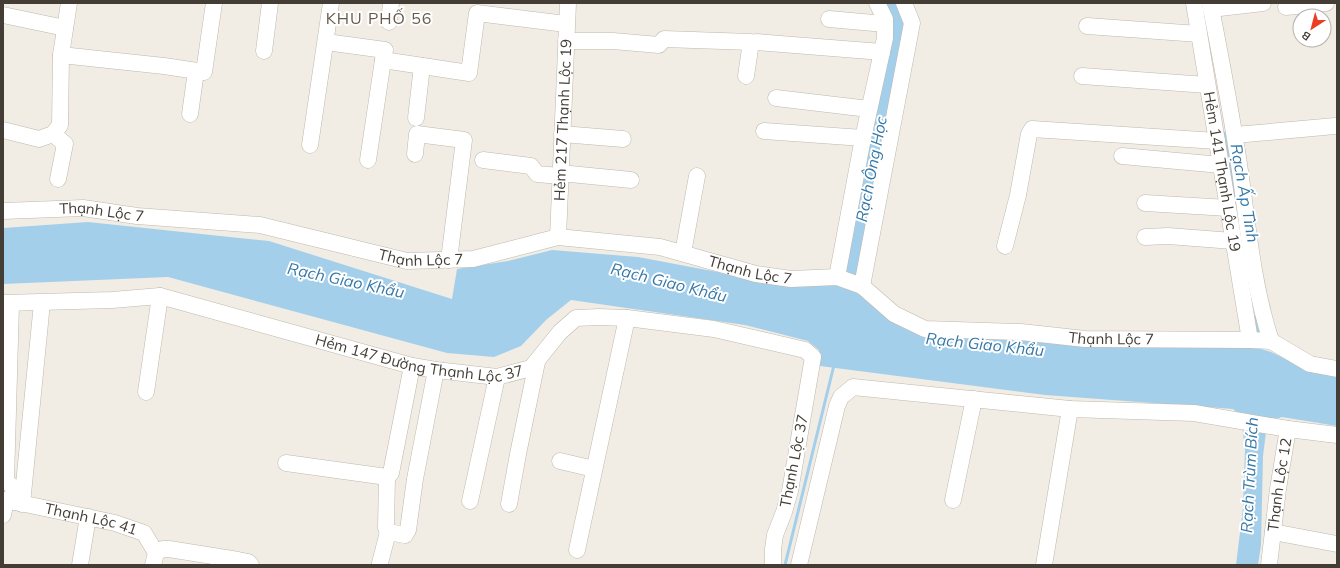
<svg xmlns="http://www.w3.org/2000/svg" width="1340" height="568" viewBox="0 0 1340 568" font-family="Mulish,sans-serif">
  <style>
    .water { fill: #a4cfeb }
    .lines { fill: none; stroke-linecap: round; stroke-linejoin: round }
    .stream { stroke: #a4cfeb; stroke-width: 3 }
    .river { stroke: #a4cfeb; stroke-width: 19 }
    .minor-casing { stroke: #bfb8ab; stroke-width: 17 }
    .minor { stroke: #fff; stroke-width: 16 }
    .labels { text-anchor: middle; stroke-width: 4; stroke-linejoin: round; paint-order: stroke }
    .street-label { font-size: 15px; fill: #433d35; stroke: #fff }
    .neighbourhood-label { font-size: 16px; letter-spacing: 1px; fill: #655b4d; stroke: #fff }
    .water-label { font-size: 16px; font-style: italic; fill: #3678a7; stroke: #fff }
  </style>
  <rect width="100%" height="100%" fill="#f1ede5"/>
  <polygon class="water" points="88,222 269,241 452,299 457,269 508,261 552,250 638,257 792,286 839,283 869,300 906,325 1255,347 1271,352 1304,368 1337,374 1337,426 1282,417 1271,421 1266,432 1263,456 1261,545 1258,565 1236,565 1243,508 1245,450 1241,416 1233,409 1045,395 820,366 819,350 808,341 745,325 571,300 546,320 521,346 494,357 447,353 168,277 3,284 3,228"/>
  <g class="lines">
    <g class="stream">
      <polyline points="1224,133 1238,212"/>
      <polyline points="1256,316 1259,336"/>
      <polyline points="785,565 834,365"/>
    </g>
    <polyline class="river" points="845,298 900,21 891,3"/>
    <g class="minor-casing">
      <g id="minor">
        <path id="s1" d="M1194,3L1250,340"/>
        <path d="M1210,3C1221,59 1232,115 1240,171C1248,227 1253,286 1271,341"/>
        <polyline points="1286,7 1326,3"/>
        <polyline points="1211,9 1263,3"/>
        <polyline points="3,15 65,28"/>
        <polyline points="829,19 885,24"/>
        <polyline points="389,22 391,3"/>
        <polyline points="1087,26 1199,34"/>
        <polyline points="566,41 613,41 659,45 664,39 751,42 746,76"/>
        <polyline points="326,42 385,50 383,60 469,73 477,13 566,24"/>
        <polyline points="756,42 882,52"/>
        <polyline points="264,51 270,3"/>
        <polyline points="61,55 164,66 204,72 214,3"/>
        <polyline points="1082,76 1207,85"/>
        <polyline points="776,98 869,109"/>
        <polyline points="190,114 196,71"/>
        <polyline points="416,118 422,66"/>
        <polyline points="3,130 39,139 53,134 60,125 61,55 69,3"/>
        <polyline points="764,131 863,138"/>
        <polyline points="53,134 65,144 58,179"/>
        <polyline points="562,134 623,139"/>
        <polyline points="1235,135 1335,126"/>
        <polyline points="310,145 331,3"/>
        <polyline points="415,154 417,134 464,140 449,260"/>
        <polyline points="1122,156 1221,165"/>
        <polyline points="368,160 383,60"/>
        <polyline points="483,160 531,166 537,174 560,176"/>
        <polyline points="560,173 631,180"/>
        <polyline points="1145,203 1228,208"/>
        <path id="s2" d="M3,211L83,208L137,216L260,225L407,261L473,259L558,237L660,247L756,274L791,279L837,277L862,286L894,314L925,329L1021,332L1085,339L1250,340L1271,341L1310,364L1337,369"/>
        <path id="s3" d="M558,237L568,3"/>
        <polyline points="1145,237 1168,236 1233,241"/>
        <polyline points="1005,246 1018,195 1029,134 1032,129 1217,141"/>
        <polyline points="683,253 697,176"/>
        <polyline points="837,277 863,138 885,38 885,19 877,3"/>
        <polyline points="862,286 912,23 904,3"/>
        <path id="s4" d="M3,303L112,300L160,296L412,366L436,370L497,377L531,368L560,332L576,318L599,317L627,318L714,329L805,350L813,357L790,491L784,512L775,535L773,549V565"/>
        <polyline points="11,304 6,481 13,487 14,502"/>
        <polyline points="146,392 160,296"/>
        <polyline points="560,461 594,469"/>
        <polyline points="286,463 387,477 391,473 412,366"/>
        <polyline points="387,477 386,528 388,532 405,535 408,530 415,479 436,370"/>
        <polyline points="953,500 974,399"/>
        <path id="s5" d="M11,501L115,523L144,533L156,553L153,565"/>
        <polyline points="470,501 497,377"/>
        <polyline points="22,504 42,303"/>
        <polyline points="509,504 518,454 537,362"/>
        <polyline points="3,515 6,500"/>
        <polyline points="1273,532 1337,544"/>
        <polyline points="577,550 627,318"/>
        <polyline points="156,553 163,549 169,549 238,560 248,562 251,565"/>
        <polyline points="380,563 388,532"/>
        <polyline points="80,565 88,517"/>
        <polyline points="799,565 837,406 841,397 853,387 1070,409 1194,413 1288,429"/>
        <polyline points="1044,565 1070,409"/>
        <path id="s6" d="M1269,565L1278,489L1288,429L1337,435"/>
      </g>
    </g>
    <use href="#minor" class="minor"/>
  </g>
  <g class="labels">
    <g class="street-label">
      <text dy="5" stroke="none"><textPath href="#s3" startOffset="117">Hẻm 217 Thạnh Lộc 19</textPath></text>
      <text dy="5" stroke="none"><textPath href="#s1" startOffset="171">Hẻm 141 Thạnh Lộc 19</textPath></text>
      <text dy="5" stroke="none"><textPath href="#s2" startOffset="99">Thạnh Lộc 7</textPath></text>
      <text dy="5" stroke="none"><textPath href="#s2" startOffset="423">Thạnh Lộc 7</textPath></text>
      <text dy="5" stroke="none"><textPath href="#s2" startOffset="759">Thạnh Lộc 7</textPath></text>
      <text dy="5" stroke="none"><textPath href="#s2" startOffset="1137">Thạnh Lộc 7</textPath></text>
      <text dy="5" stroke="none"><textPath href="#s4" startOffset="425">Hẻm 147 Đường Thạnh Lộc 37</textPath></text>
      <text transform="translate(794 461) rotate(-79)" y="5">Thạnh Lộc 37</text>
      <text dy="5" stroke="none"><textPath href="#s6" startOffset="81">Thạnh Lộc 12</textPath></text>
      <text dy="5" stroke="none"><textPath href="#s5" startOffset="82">Thạnh Lộc 41</textPath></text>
    </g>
    <g class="neighbourhood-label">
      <text x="379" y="24">KHU PHỐ 56</text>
    </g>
    <g class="water-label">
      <text transform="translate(871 169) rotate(-79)" y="6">Rạch Ông Học</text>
      <text transform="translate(1245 193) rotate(80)" y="6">Rạch Ấp Tình</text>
      <text transform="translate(346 280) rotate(12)" y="6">Rạch Giao Khẩu</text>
      <text transform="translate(669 282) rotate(14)" y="6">Rạch Giao Khẩu</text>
      <text transform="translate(985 344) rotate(6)" y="6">Rạch Giao Khẩu</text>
      <text transform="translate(1249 475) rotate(-87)" y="6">Rạch Trùm Bích</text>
    </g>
  </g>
  <rect width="1340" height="568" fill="none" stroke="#433d35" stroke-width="8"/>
  <g transform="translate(1312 28) rotate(216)"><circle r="19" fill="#ffffff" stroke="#b4b1ae"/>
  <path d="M0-3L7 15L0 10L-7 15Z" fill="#eb3e22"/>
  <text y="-6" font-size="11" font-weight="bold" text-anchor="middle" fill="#433d35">B</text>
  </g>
</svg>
